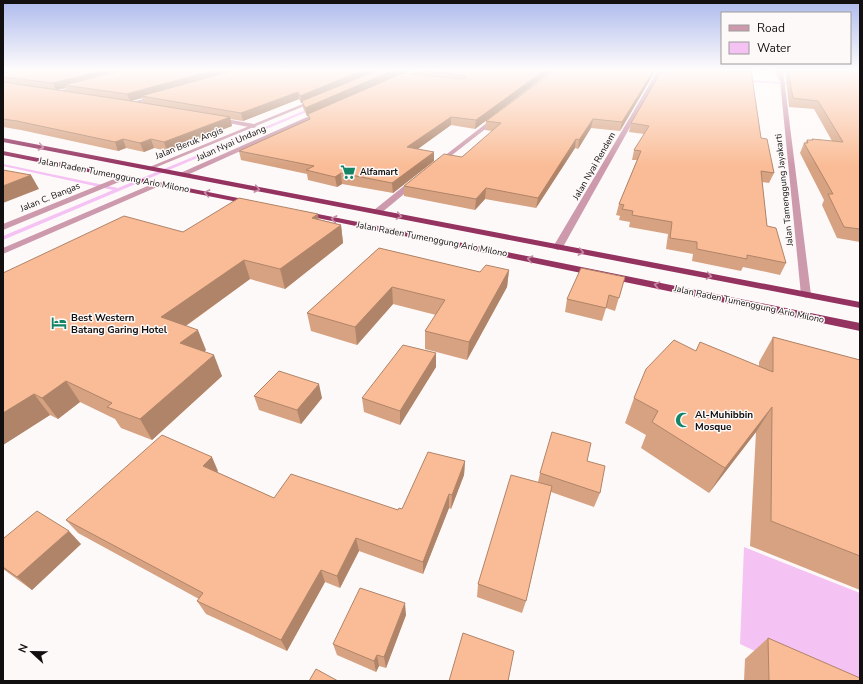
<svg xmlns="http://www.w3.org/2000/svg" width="863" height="684" viewBox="0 0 863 684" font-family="'Nunito Sans',sans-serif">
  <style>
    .water { fill: #f5c2f4 }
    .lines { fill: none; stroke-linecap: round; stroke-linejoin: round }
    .stream { fill: #f5c2f4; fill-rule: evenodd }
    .minor { fill: #cd99ac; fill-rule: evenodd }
    .tertiary { fill: #cd99ac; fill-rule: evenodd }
    .trunk { fill: #943360; fill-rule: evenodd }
    .wall { fill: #d7a281; fill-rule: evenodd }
    .shaded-wall { fill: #af8469 }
    .building { fill: #fabc96; stroke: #af8469 }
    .oneway { stroke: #c48ca5 }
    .labels { text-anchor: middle; stroke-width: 3; stroke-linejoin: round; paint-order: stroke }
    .far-street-label { font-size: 9px; fill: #110f0f; stroke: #fef9f9 }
    .far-poi-label { font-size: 9px; font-weight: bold; fill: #110f0f; stroke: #fef9f9; text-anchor: start }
    .poi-label { font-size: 10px; font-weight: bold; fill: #110f0f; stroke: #fef9f9; text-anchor: start }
  </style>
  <rect width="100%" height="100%" fill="#fef9f9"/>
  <polygon class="water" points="744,547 860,593 860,681 819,681 740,644"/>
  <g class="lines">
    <g class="stream">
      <polygon points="741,79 789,83 791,84 789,85 740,81"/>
      <polygon points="313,107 316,108 3,240 3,236 113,190 3,166 3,164 118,188"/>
    </g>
    <g class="minor">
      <polygon points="658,70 662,70 563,247 558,250 555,249 553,247"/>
      <polygon points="779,70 783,70 811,295 806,298 801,295"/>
      <polygon points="83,85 85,87 51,94 49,93"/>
      <polygon points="158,95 160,97 128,106 125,104"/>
      <polygon points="497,115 502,116 438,166 434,166 434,164"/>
      <polygon points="215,117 254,124 257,126 254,128 213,120 212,119"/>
      <polygon points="414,178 420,178 421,180 380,214 374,214 373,212 374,210"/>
    </g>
    <g class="tertiary">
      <polygon points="315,99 319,100 152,169 147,168"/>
      <polygon points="323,110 326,112 325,113 185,176 179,176 178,174"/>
      <polygon points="124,175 130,175 131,177 3,230 3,224"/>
      <polygon points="157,182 160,182 164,184 3,254 3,248"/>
    </g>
    <g class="trunk">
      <polygon points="3,138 860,302 860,308 3,142"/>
      <polygon points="3,151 253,201 257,203 253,205 3,155"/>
      <polygon points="300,211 303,211 860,323 860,331 303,215 299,213"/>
    </g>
  </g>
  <g class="wall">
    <path d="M3,70H410L404,73L412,74V70H553L475,129L451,125L417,149L434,152V161L393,193L342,184L337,187L308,180L307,174L241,160L239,151L309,120L308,115L307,116L303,108V103H301L299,99L243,121L230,119L232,126L167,151L154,148L144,152L126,148L118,151L21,130L3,127ZM66,88L67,91L58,90ZM142,98L143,103L132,101Z"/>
    <polygon points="555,70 656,70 620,131 591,128 578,149 575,148 536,208 485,199 475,210 404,196 404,186 462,157 492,131 485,130 486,121"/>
    <polygon points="775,70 781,70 781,73 779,81"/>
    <polygon points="785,70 860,70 860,242 837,238 822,205 824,200 800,153 804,143 805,143 807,140 811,140 812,139 832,141 814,109 789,107"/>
    <polygon points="631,123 761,138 774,173 769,183 762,182 767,226 786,263 780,275 743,267 741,271 692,261 693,254 666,249 668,234 629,227 630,222 619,220 620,216 616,215 619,204 637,160 632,160 634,150 644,134 629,132"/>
    <polygon points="318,219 341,225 343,243 285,289 250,279 186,326 206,350 204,352 222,376 152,440 121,428 115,419 80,402 58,419 50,415 3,445 3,273 183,232"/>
    <polygon points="379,248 480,272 509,270 507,287 467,360 425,349 425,331 436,315 393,304 357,345 311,331 307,313"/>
    <polygon points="625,277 615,311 606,308 602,321 565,312 567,299"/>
    <polygon points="773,337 860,360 860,590 750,546 756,432 709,493 641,448 646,435 625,423 634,398 696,351 759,366 759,362"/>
    <polygon points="436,367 400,425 364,412 362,398"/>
    <polygon points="254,396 322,398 301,424 259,410"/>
    <polygon points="465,461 464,475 451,509 449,508 423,574 359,551 340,588 325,582 287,651 206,614 197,601 199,599 78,533 66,520 218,471 217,472 274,498 398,510 402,509"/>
    <polygon points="587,461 600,493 594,507 551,492 526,601 522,613 477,597 478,584 538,482 540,473"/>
    <polygon points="3,537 4,538 81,544 32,590 3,569"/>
    <polygon points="406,615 386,668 379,666 376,672 337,655 333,644"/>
    <polygon points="768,638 860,681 744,681 745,659"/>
  </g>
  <g class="shaded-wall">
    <polygon points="3,70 25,70 3,76"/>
    <polygon points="104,70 131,70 64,85 66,88 56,90 53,83"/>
    <polygon points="214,70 239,70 141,96 142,98 130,101 127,94"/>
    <polygon points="364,70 381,70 302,101 303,103 301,103 300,96"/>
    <polygon points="394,70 410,70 307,116 305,108"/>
    <polygon points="545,70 553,70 475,129 476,120"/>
    <polygon points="654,70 656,70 620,131 622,122"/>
    <polygon points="298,92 299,99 243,121 241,113"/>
    <polygon points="230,117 232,126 167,151 164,142"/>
    <polygon points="451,117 451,125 407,157 407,147"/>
    <polygon points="593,119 591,128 578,149 579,140"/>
    <polygon points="123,139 126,148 118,151 115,142"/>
    <polygon points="151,139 154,148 144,152 140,143"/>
    <polygon points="576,139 575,148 536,208 538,198"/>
    <polygon points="434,152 434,161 393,193 392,183"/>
    <polygon points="341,173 342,184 337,187 335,177"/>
    <polygon points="31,175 39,189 3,203 3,186"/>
    <polygon points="486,188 485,199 475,210 476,199"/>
    <polygon points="318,214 320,232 312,218"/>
    <polygon points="341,225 343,243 285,289 280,269"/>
    <polygon points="244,260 250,279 170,337 161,317"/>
    <polygon points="509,270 507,287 467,360 469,342"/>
    <polygon points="392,287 393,304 357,345 355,327"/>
    <polygon points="198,330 206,350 189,364 180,343"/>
    <polygon points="436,353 436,367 400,425 400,411"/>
    <polygon points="214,355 222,376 152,440 140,419"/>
    <polygon points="66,381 80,402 58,419 42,398"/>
    <polygon points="319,384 322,398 301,424 297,410"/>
    <polygon points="34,394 50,415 3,445 3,413"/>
    <polygon points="772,407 756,432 709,493 725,468"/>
    <polygon points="212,457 218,471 210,480 203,466"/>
    <polygon points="465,461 464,475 451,509 452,495"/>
    <polygon points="449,494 449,508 423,574 423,562"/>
    <polygon points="69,531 81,544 32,590 17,577"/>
    <polygon points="356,538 359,551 340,588 337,576"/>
    <polygon points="321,570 325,582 287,651 281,640"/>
    <polygon points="405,603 406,615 386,668 384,657"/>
    <polygon points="377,655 379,666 376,672 374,661"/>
  </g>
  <g class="building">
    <polygon points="15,70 104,70 53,83 3,77 3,73"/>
    <polygon points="124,70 214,70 127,94 64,85"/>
    <polygon points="235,70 278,70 289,72 290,70 364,70 300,96 298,92 241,113 141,96"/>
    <polygon points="378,70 394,70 305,108 302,101"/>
    <polygon points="422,70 545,70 476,120 451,117 407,147 434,152 392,183 341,173 335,177 306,170 314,166 239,151 310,119 308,114 403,73 462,79 466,78 465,76"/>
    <polygon points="555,70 654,70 622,122 593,119 579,140 576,139 538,198 486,188 476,199 404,186 444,154 462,157 501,123 486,121"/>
    <polygon points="662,70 751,70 761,138 767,139 774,173 761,171 767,226 776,228 786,263 747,255 747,259 697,249 697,242 670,238 672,222 632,215 633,211 622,209 624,205 619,204 641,151 634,150 649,126 631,123"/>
    <polygon points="788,70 860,70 860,229 844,227 828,194 833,194 804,143 808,143 807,140 813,140 812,139 843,142 818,101 793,98"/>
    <polygon points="3,82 125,100 230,117 164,142 151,139 140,143 123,139 115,142 17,121 3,119"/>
    <polygon points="3,170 31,175 3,186"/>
    <polygon points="239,198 318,214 312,218 341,225 280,269 244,260 161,317 198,330 180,343 214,355 140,419 107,407 112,403 66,381 42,398 34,394 3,413 3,273 124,216 183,232"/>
    <polygon points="379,248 480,272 486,265 509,270 469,342 425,331 445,300 392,287 355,327 307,313"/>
    <polygon points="581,268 625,277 619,298 609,295 606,308 567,299"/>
    <polygon points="773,337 860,360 860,556 771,521 772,407 725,468 652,422 658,411 634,398 646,369 674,340 696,351 700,342 773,372"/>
    <polygon points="403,345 436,353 400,411 362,398"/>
    <polygon points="279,371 319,384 297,410 254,396"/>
    <polygon points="552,432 591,443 587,461 605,466 600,493 540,473"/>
    <polygon points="162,435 212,457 203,466 274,498 291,474 398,510 399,508 402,509 428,452 465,461 452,495 449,494 423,562 356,538 337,576 321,570 281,640 197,601 203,593 66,520"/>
    <polygon points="511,475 552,486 526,601 478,584"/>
    <polygon points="37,511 69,531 17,577 3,567 3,537 4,538"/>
    <polygon points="360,588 405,603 384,657 377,655 374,661 333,644"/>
    <polygon points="463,633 514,651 508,681 449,681"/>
    <polygon points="768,638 860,678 860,681 769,681"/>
    <polygon points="316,669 338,681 309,681"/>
  </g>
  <defs><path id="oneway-chevron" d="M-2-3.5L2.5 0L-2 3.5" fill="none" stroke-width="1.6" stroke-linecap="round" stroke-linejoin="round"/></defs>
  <g class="oneway">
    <use href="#oneway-chevron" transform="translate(41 147) rotate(11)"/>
    <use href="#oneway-chevron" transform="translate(257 189) rotate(11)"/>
    <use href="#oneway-chevron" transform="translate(207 193) rotate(-169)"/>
    <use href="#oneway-chevron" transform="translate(399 216) rotate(11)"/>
    <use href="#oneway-chevron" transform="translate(334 219) rotate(-169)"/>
    <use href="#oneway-chevron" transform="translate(581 252) rotate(11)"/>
    <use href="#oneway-chevron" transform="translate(530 259) rotate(-168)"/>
    <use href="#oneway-chevron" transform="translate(709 276) rotate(11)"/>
    <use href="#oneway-chevron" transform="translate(657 285) rotate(-168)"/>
  </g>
  <linearGradient id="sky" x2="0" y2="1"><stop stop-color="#adbaed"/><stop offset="0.42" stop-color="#fffcfc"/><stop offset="1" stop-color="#fffcfc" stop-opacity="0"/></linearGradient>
  <rect width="863" height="166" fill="url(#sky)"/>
  <defs>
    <g id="supermarket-bare" transform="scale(1.2)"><path d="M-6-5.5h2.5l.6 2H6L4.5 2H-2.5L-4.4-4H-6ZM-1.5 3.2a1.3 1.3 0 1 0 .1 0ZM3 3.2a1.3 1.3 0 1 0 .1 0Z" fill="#138564" stroke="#fef9f9" stroke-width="2.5" paint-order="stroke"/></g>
    <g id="hotel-bare" transform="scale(1.2)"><path d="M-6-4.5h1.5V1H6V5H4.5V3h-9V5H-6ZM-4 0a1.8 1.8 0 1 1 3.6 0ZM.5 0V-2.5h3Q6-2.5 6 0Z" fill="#138564" stroke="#fef9f9" stroke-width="2.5" paint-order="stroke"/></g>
    <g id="mosque-bare" transform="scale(1.2)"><path d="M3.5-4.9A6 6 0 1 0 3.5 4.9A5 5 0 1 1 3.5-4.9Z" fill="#138564" stroke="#fef9f9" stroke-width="2.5" paint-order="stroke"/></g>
  </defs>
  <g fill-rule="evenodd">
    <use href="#supermarket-bare" x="348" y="172"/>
    <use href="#hotel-bare" x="59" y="323"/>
    <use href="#mosque-bare" x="683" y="420"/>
  </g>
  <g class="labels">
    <g class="far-street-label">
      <text transform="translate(189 143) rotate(-22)" y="3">Jalan Beruk Angis</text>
      <text transform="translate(231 143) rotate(-24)" y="3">Jalan Nyai Undang</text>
      <text transform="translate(594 166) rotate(-60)" y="3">Jalan Nyai Rendem</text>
      <text transform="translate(114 175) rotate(11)" y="3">Jalan Raden Tumenggung Ario Milono</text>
      <text transform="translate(784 190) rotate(-96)" y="3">Jalan Tamenggung Jayakarti</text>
      <text transform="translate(50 197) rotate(-22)" y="3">Jalan C. Bangas</text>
      <text transform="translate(432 239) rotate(11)" y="3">Jalan Raden Tumenggung Ario Milono</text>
      <text transform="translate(749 304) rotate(12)" y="3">Jalan Raden Tumenggung Ario Milono</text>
    </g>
    <g class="far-poi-label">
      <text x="360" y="175">Alfamart</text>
    </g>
    <g class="poi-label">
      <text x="71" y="321">Best Western<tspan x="71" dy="12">Batang Garing Hotel</tspan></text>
      <text x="695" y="418">Al-Muhibbin<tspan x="695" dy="12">Mosque</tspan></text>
    </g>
  </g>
  <rect width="863" height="684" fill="none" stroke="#110f0f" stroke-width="8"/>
  <rect x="721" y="12" width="130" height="52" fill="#fef9f9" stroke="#9f9b9b"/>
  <rect x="729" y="25" width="20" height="6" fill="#cd99ac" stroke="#9f9b9b"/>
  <text x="757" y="32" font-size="12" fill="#110f0f">Road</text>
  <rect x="729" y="42" width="20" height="12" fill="#f5c2f4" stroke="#9f9b9b"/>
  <text x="757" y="52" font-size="12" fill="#110f0f">Water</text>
  <g transform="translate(32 652) rotate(292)" stroke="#fef9f9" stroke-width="3" paint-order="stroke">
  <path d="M0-3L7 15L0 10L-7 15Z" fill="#110f0f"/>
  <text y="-6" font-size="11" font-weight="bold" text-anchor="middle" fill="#110f0f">N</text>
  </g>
</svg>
